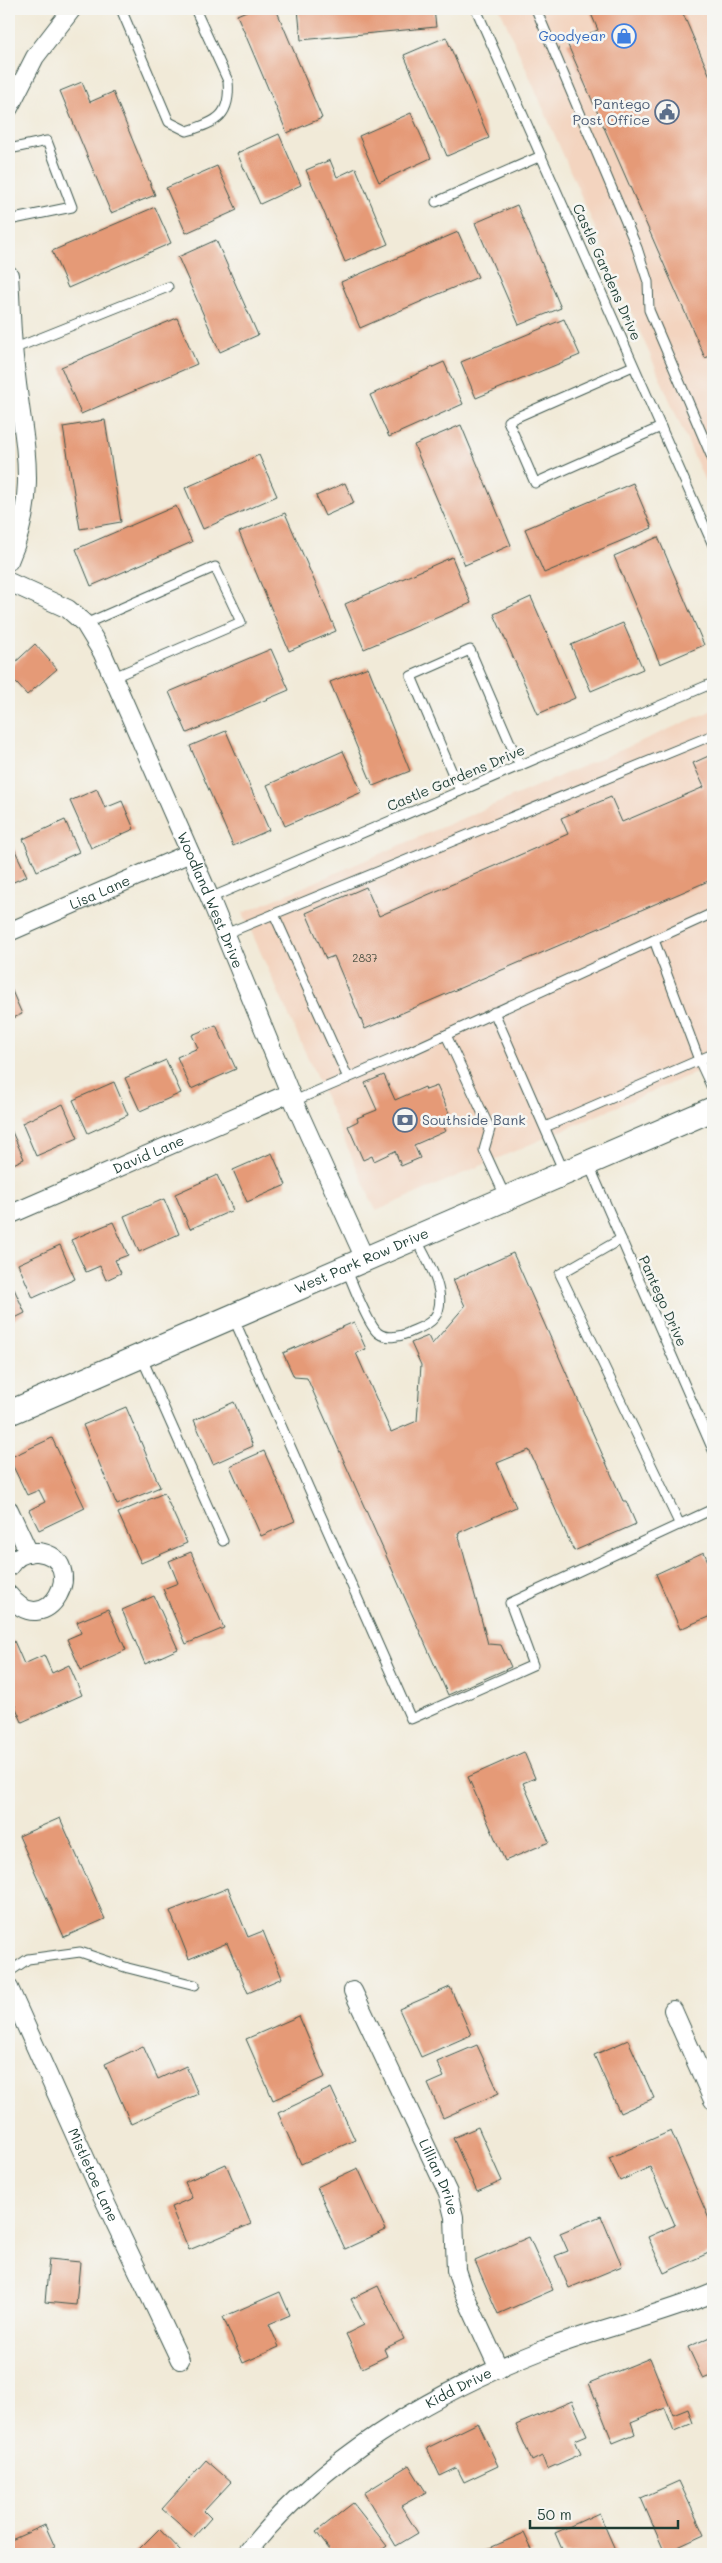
<svg xmlns="http://www.w3.org/2000/svg" width="722" height="2563" viewBox="0 0 722 2563" font-family="Mali,sans-serif">
  <style>
    .built { fill: #f3d4bf }
    .building { fill: #e59a77 }
    .lines { fill: none; stroke-linecap: round; stroke-linejoin: round }
    .service-casing { stroke: #3e574d; stroke-width: 11 }
    .minor-casing { stroke: #3e574d; stroke-width: 20 }
    .secondary-casing { stroke: #3e574d; stroke-width: 26 }
    .service { stroke: #fff; stroke-width: 9 }
    .minor { stroke: #fff; stroke-width: 18 }
    .secondary { stroke: #fff; stroke-width: 24 }
    .labels { text-anchor: middle; stroke-width: 5; stroke-linejoin: round; paint-order: stroke }
    .number-label { font-size: 11px; fill: #505445 }
    .shop-label { font-size: 14px; fill: #366cbe; stroke: #f6f6f2; text-anchor: end }
    .service-label { font-size: 14px; fill: #4e5e75; stroke: #f6f6f2; text-anchor: end }
    .street-label { font-size: 14px; fill: #1f3d34; stroke: #f6f6f2 }
  </style>
  <rect width="100%" height="100%" fill="#f6f6f2"/>
  <filter id="ink" filterUnits="userSpaceOnUse"><feTurbulence type="fractalNoise" baseFrequency=".02" numOctaves="2"/><feDisplacementMap in="SourceGraphic" scale="10" xChannelSelector="R" yChannelSelector="G"/><feConvolveMatrix kernelMatrix="1 2 1 2 8 2 1 2 1" color-interpolation-filters="sRGB"/></filter>
  <filter id="wash" filterUnits="userSpaceOnUse"><feTurbulence type="fractalNoise" baseFrequency=".0096" numOctaves="4" result="noise"/><feDisplacementMap in="SourceGraphic" scale="20" xChannelSelector="R" yChannelSelector="G"/><feGaussianBlur stdDeviation="1.12" result="paint"/><feColorMatrix in="noise" values="0 0 0 0 0 0 0 0 0 0 0 0 0 0 0 0 0 1.4 0 .05"/><feComposite in="paint" operator="in"/></filter>
  <g filter="url(#wash)">
    <rect width="100%" height="100%" fill="#f1ead8"/>
    <g class="built">
      <polygon points="500,9 713,9 713,500"/>
      <polygon points="713,710 713,1065 376,1211 243,913"/>
    </g>
    <g id="blocks">
      <g class="building">
        <polygon points="251,9 276,9 322,118 287,133 237,15"/>
        <polygon points="298,9 434,9 436,27 301,40"/>
        <polygon points="589,9 681,9 713,83 713,355 705,358 567,43 598,30"/>
        <polygon points="446,37 489,138 447,156 404,55"/>
        <polygon points="82,82 90,102 113,92 155,195 111,213 60,91"/>
        <polygon points="411,113 431,158 379,182 359,136"/>
        <polygon points="279,134 301,185 260,204 237,153"/>
        <polygon points="330,160 337,177 356,168 388,244 345,262 306,170"/>
        <polygon points="217,166 237,210 186,233 166,188"/>
        <polygon points="517,205 561,308 519,325 475,223"/>
        <polygon points="155,207 171,243 68,288 52,251"/>
        <polygon points="458,232 478,277 360,328 341,282"/>
        <polygon points="216,240 258,335 220,352 178,257"/>
        <polygon points="177,318 197,364 81,414 61,367"/>
        <polygon points="564,319 580,355 476,398 461,362"/>
        <polygon points="444,362 463,404 389,437 370,395"/>
        <polygon points="105,420 121,522 80,529 63,427"/>
        <polygon points="461,425 511,545 465,565 414,445"/>
        <polygon points="259,455 277,496 203,529 185,488"/>
        <polygon points="345,483 354,503 325,516 316,496"/>
        <polygon points="633,483 652,528 544,573 525,529"/>
        <polygon points="176,506 192,542 91,586 76,549"/>
        <polygon points="285,513 336,631 289,651 239,532"/>
        <polygon points="658,537 704,645 660,664 614,556"/>
        <polygon points="452,557 471,603 364,649 345,604"/>
        <polygon points="531,597 575,698 538,714 494,614"/>
        <polygon points="623,623 643,669 591,691 571,645"/>
        <polygon points="35,644 57,669 27,695 9,675 9,668"/>
        <polygon points="271,649 289,690 187,733 169,692"/>
        <polygon points="368,667 410,771 373,786 330,682"/>
        <polygon points="226,731 269,830 233,846 190,746"/>
        <polygon points="343,751 362,792 285,826 267,785"/>
        <polygon points="713,754 713,879 365,1029 334,956 326,959 306,913 366,887 379,916 568,834 561,818 611,797 622,822 704,787 693,763"/>
        <polygon points="97,789 105,808 122,801 134,829 91,848 70,801"/>
        <polygon points="65,820 79,852 37,871 23,839"/>
        <polygon points="11,842 27,876 9,884 9,843"/>
        <polygon points="9,984 22,1014 9,1020"/>
        <polygon points="216,1025 236,1069 191,1089 177,1057 198,1048 192,1035"/>
        <polygon points="166,1060 181,1093 140,1111 125,1078"/>
        <polygon points="384,1075 395,1100 425,1087 426,1090 437,1086 453,1122 443,1126 446,1131 414,1145 420,1158 401,1166 395,1151 374,1161 372,1156 363,1160 348,1126 358,1121 357,1118 377,1110 365,1083"/>
        <polygon points="114,1082 128,1115 88,1133 73,1100"/>
        <polygon points="63,1104 78,1138 36,1156 22,1123"/>
        <polygon points="9,1125 24,1159 9,1166"/>
        <polygon points="272,1153 286,1185 247,1202 233,1170"/>
        <polygon points="217,1175 233,1210 190,1229 175,1194"/>
        <polygon points="164,1199 179,1234 139,1252 124,1216"/>
        <polygon points="113,1222 128,1255 115,1260 121,1273 106,1280 100,1266 86,1272 71,1240"/>
        <polygon points="60,1245 75,1279 33,1298 18,1264"/>
        <polygon points="513,1253 623,1501 626,1501 636,1524 574,1551 529,1450 497,1463 516,1507 458,1533 488,1644 501,1645 511,1667 448,1695 307,1378 294,1377 283,1353 354,1322 366,1349 356,1353 391,1432 417,1421 421,1365 411,1343 428,1336 432,1344 465,1306 453,1280"/>
        <polygon points="10,1280 25,1313 9,1321 9,1281"/>
        <polygon points="234,1402 253,1446 213,1464 194,1420"/>
        <polygon points="126,1407 160,1487 117,1505 83,1425"/>
        <polygon points="52,1438 85,1508 39,1530 29,1510 45,1502 39,1490 27,1495 9,1458"/>
        <polygon points="264,1451 295,1521 261,1536 230,1466"/>
        <polygon points="164,1493 187,1543 141,1563 118,1513"/>
        <polygon points="191,1552 224,1628 186,1644 163,1589 178,1583 169,1561"/>
        <polygon points="704,1552 713,1573 713,1615 680,1629 656,1574"/>
        <polygon points="154,1596 178,1649 145,1664 122,1610"/>
        <polygon points="108,1609 126,1650 81,1670 67,1639 81,1633 77,1622"/>
        <polygon points="14,1641 24,1664 44,1655 52,1673 69,1665 82,1695 22,1722 9,1692 9,1643"/>
        <polygon points="9,1709 16,1725 9,1729"/>
        <polygon points="524,1752 535,1778 523,1783 549,1842 505,1861 468,1777"/>
        <polygon points="60,1818 105,1919 64,1937 19,1836"/>
        <polygon points="228,1888 248,1937 263,1931 282,1978 248,1993 227,1943 189,1959 170,1911"/>
        <polygon points="450,1987 471,2035 421,2057 399,2009"/>
        <polygon points="299,2016 325,2077 273,2100 246,2039"/>
        <polygon points="628,2040 654,2098 620,2113 594,2055"/>
        <polygon points="477,2045 499,2093 443,2118 428,2084 444,2077 437,2062"/>
        <polygon points="143,2046 158,2079 186,2066 198,2094 131,2124 105,2064"/>
        <polygon points="331,2088 355,2140 301,2164 278,2113"/>
        <polygon points="478,2127 502,2181 477,2192 453,2138"/>
        <polygon points="671,2131 713,2228 713,2251 664,2273 648,2237 675,2225 650,2167 620,2181 609,2158"/>
        <polygon points="226,2164 251,2224 189,2250 171,2207 192,2198 185,2182"/>
        <polygon points="358,2168 386,2230 345,2249 317,2187"/>
        <polygon points="601,2216 622,2266 569,2288 555,2256 568,2251 560,2233"/>
        <polygon points="529,2237 553,2290 498,2314 475,2261"/>
        <polygon points="49,2259 80,2262 76,2305 45,2302"/>
        <polygon points="378,2286 404,2339 384,2349 387,2356 362,2368 346,2334 364,2325 351,2299"/>
        <polygon points="280,2292 290,2315 269,2324 279,2347 243,2363 223,2317"/>
        <polygon points="713,2336 713,2375 703,2379 688,2347"/>
        <polygon points="650,2358 673,2415 688,2409 693,2423 674,2431 665,2408 631,2422 635,2434 613,2443 589,2383"/>
        <polygon points="572,2401 587,2435 575,2440 581,2454 547,2469 542,2456 532,2461 516,2425"/>
        <polygon points="478,2423 498,2466 464,2482 457,2468 440,2476 427,2448"/>
        <polygon points="206,2460 231,2482 204,2511 211,2518 194,2537 162,2509"/>
        <polygon points="409,2465 426,2492 401,2506 418,2533 396,2546 364,2493"/>
        <polygon points="679,2481 704,2535 665,2553 641,2498"/>
        <polygon points="353,2503 387,2546 376,2554 333,2554 316,2532"/>
        <polygon points="599,2513 617,2554 564,2554 555,2533"/>
        <polygon points="45,2525 55,2547 41,2554 9,2554 9,2541"/>
        <polygon points="159,2529 181,2552 179,2554 134,2554"/>
        <polygon points="524,2533 534,2554 476,2554"/>
      </g>
    </g>
  </g>
  <g filter="url(#ink)">
    <use href="#blocks" fill-opacity="0" stroke="#3e574d" stroke-width="1"/>
    <g class="lines">
      <g class="service-casing">
        <g id="service">
          <path d="M121,9L169,122L187,131C218,122 231,115 228,81L195,9"/>
          <polyline points="476,9 713,545"/>
          <polyline points="536,9 637,248 648,282 649,310 713,460"/>
          <polyline points="9,149 47,141 72,207 9,220"/>
          <polyline points="436,202 541,156"/>
          <polyline points="13,349 168,287"/>
          <polyline points="633,366 508,421 535,483 661,427"/>
          <polyline points="85,624 215,567 241,622 114,677"/>
          <polyline points="460,791 411,676 470,650 520,766"/>
          <polyline points="210,898 713,683"/>
          <polyline points="274,914 348,1078"/>
          <polyline points="225,934 713,735"/>
          <polyline points="654,940 699,1060 713,1090"/>
          <polyline points="494,1012 564,1172"/>
          <polyline points="446,1035 490,1129 484,1150 506,1198"/>
          <polyline points="294,1101 404,1054 713,913"/>
          <polyline points="545,1127 713,1054"/>
          <polyline points="588,1163 713,1450"/>
          <polyline points="621,1239 560,1274 680,1525"/>
          <path d="M346,1268C352,1282 368,1325 378,1333C386,1339 399,1337 408,1333C416,1329 428,1326 434,1318C451,1297 426,1258 416,1239"/>
          <polyline points="233,1317 411,1719 533,1665 510,1603 713,1509"/>
          <polyline points="141,1356 223,1541"/>
          <polyline points="9,1972 28,1959 80,1952 128,1968 195,1985"/>
        </g>
      </g>
      <g class="minor-casing">
        <g id="minor">
          <polyline points="9,108 35,57 72,9"/>
          <path d="M9,275C11,305 11,336 15,366C22,439 41,489 9,561"/>
          <path id="s1" d="M9,582L68,609L85,624L102,652L210,898L290,1093L365,1259"/>
          <path id="s2" d="M9,932L190,853"/>
          <path id="s3" d="M9,1215L290,1093"/>
          <polyline points="9,1510 29,1553"/>
          <path d="M9,1567C15,1557 25,1551 38,1552C92,1559 47,1646 9,1595"/>
          <path id="s4" d="M9,1988L101,2193L180,2360"/>
          <path id="s5" d="M353,1991L448,2193L454,2217L456,2270L463,2291L499,2369"/>
          <polyline points="673,2010 713,2100"/>
          <path id="s6" d="M246,2554C318,2461 430,2394 538,2352C595,2329 656,2317 713,2293"/>
        </g>
      </g>
      <g class="secondary-casing">
        <g id="secondary">
          <path id="s7" d="M9,1413L713,1109"/>
        </g>
      </g>
      <use href="#service" class="service"/>
      <use href="#minor" class="minor"/>
      <use href="#secondary" class="secondary"/>
    </g>
  </g>
  <defs>
    <g id="shop-ring" transform="scale(1.25)"><circle r="9.5" fill="#f6f6f2" stroke="#3f7fe0" stroke-width="1.5"/><path d="M-5-2.5h2.3a2.7 3.5 0 0 1 5.4 0H5L5.5 6h-11ZM-1.5-2.5h3a1.5 2.3 0 0 0-3 0Z" fill="#3f7fe0"/></g>
    <g id="civic-ring" transform="scale(1.25)"><circle r="9.5" fill="#f6f6f2" stroke="#5c6f8a" stroke-width="1.5"/><path d="M-.6-6.5H3V-4.5H.6V-3L4-1V1h2V6H-6V1h2V-1L-.6-3ZM-1.2 2.5V6h2.4V2.5Z" fill="#5c6f8a"/></g>
    <g id="bank-ring" transform="scale(1.25)"><circle r="9.5" fill="#f6f6f2" stroke="#5c6f8a" stroke-width="1.5"/><path d="M-6-4H6V4H-6ZM0-2.3a2.3 2.3 0 1 0 0 4.6a2.3 2.3 0 1 0 0-4.6Z" fill="#5c6f8a"/></g>
  </defs>
  <g fill-rule="evenodd">
    <use href="#shop-ring" x="624" y="36"/>
    <use href="#civic-ring" x="667" y="112"/>
    <use href="#bank-ring" x="405" y="1120"/>
  </g>
  <g class="labels">
    <g class="number-label">
      <text x="365" y="962">2837</text>
    </g>
    <g class="shop-label">
      <text x="606" y="41">Goodyear</text>
    </g>
    <g class="service-label">
      <text x="650" y="109">Pantego<tspan x="650" dy="16">Post Office</tspan></text>
      <text x="422" y="1125" text-anchor="start">Southside Bank</text>
    </g>
    <g class="street-label">
      <text transform="translate(607 272) rotate(66)" y="5">Castle Gardens Drive</text>
      <text transform="translate(456 778) rotate(-23)" y="5">Castle Gardens Drive</text>
      <text dy="5" stroke="none"><textPath href="#s2" startOffset="99">Lisa Lane</textPath></text>
      <text dy="5" stroke="none"><textPath href="#s1" startOffset="391">Woodland West Drive</textPath></text>
      <text dy="5" stroke="none"><textPath href="#s3" startOffset="152">David Lane</textPath></text>
      <text dy="5" stroke="none"><textPath href="#s7" startOffset="384">West Park Row Drive</textPath></text>
      <text transform="translate(663 1301) rotate(66)" y="5">Pantego Drive</text>
      <text dy="5" stroke="none"><textPath href="#s4" startOffset="205">Mistletoe Lane</textPath></text>
      <text dy="5" stroke="none"><textPath href="#s5" startOffset="205">Lillian Drive</textPath></text>
      <text dy="5" stroke="none"><textPath href="#s6" startOffset="272">Kidd Drive</textPath></text>
    </g>
  </g>
  <rect width="722" height="2563" fill="none" stroke="#f6f6f2" stroke-width="30"/>
  <path d="M530 2520v8h148v-8" fill="none" stroke="#1f3d34" stroke-width="2.5"/>
  <text x="537" y="2520" font-size="15" fill="#1f3d34" stroke="#f6f6f2" stroke-width="4" paint-order="stroke">50 m</text>
</svg>
